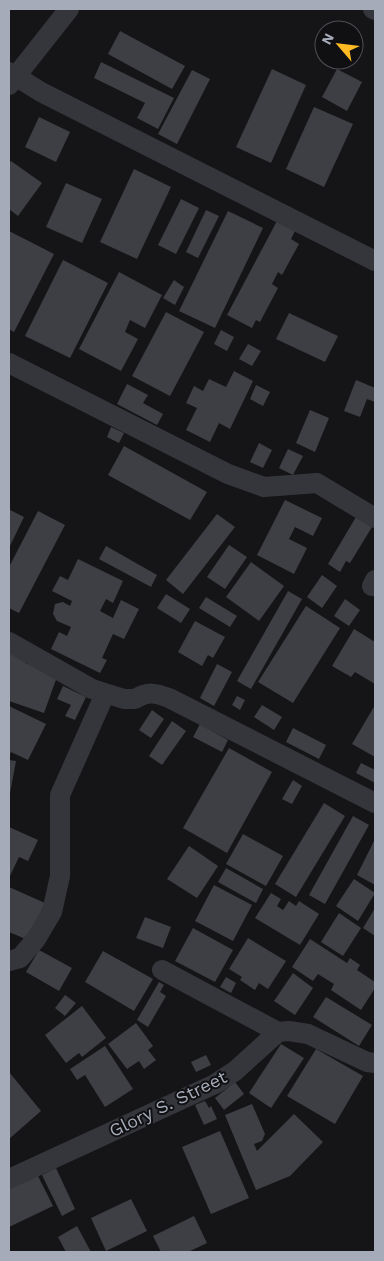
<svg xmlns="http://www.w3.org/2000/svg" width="384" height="1261" viewBox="0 0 384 1261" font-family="'Work Sans',sans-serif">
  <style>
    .building { fill: #3e3f44 }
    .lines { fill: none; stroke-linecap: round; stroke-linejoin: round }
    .minor { stroke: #35363c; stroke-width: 20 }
    .labels { text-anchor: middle; stroke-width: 4; stroke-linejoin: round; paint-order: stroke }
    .street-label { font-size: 18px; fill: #a5abb8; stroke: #101012 }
  </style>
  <rect width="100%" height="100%" fill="#151517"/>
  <g class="building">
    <polygon points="120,31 185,66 172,89 108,54"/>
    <polygon points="101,62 174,98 158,129 137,118 145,103 94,78"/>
    <polygon points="272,69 306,85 271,163 236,147"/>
    <polygon points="337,69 362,82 347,111 322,97"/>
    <polygon points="192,70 210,79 177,144 158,134"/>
    <polygon points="314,107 353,124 324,187 286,169"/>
    <polygon points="39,117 70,132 56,162 25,147"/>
    <polygon points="11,161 42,183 18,216 9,209 9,164"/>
    <polygon points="134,169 171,187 137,259 100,242"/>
    <polygon points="66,183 102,199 82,243 46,227"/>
    <polygon points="181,199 199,208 176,254 158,245"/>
    <polygon points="206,210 219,216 198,258 186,252"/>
    <polygon points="228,211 263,228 215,328 179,311"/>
    <polygon points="278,219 296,229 291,239 299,244 282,275 278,272 272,284 278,288 260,322 256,320 252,328 227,315"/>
    <polygon points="9,231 54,254 14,332 9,329"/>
    <polygon points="63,260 108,283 70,358 25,336"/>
    <polygon points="119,272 162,295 145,328 130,320 125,332 138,339 121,371 79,349"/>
    <polygon points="174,280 184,287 175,305 163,298"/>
    <polygon points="166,312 204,332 170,396 132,376"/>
    <polygon points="289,313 338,336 325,362 276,339"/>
    <polygon points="221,330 234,337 227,351 214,344"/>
    <polygon points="248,344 261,351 252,366 239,359"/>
    <polygon points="234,371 253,381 230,429 219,423 210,442 186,430 197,408 186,403 194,386 203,391 209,379 226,387"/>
    <polygon points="356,380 375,388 375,402 367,399 360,417 344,411"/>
    <polygon points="127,384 148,395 143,403 163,414 157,425 117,404"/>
    <polygon points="256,385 270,392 263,406 250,399"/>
    <polygon points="310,410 329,418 315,452 296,443"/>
    <polygon points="111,427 124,433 119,443 107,437"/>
    <polygon points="259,443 272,450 263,468 250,462"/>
    <polygon points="124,446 207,492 190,520 108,475"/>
    <polygon points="288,449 303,456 293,475 279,468"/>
    <polygon points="285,500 322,518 313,536 295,527 289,539 307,548 294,574 257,555"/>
    <polygon points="10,510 24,517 9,548 9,513"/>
    <polygon points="38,511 65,525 19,613 9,608 9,567"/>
    <polygon points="217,514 235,527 183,594 166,580"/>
    <polygon points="356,517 372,527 350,563 346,561 340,572 328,564"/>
    <polygon points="229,545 247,557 225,589 207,577"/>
    <polygon points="106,546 157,575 151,587 99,559"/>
    <polygon points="78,559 123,581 113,603 106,599 100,611 113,618 121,600 139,609 124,639 113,634 102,658 107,660 100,673 51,649 59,632 67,636 71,627 57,621 53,614 55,604 63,602 70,606 72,601 52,591 60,576 68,580"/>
    <polygon points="251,562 284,586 259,621 226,597"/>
    <polygon points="322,575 337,586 322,608 307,597"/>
    <polygon points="288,591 302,599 251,689 237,681"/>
    <polygon points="166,594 190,609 181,623 157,608"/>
    <polygon points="206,597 237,616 230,627 199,608"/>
    <polygon points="345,599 360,610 349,626 334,616"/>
    <polygon points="306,606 340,628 293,703 258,682"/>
    <polygon points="195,621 225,637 213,658 208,655 202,666 178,652"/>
    <polygon points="354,629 375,642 375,684 355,672 351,677 332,666"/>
    <polygon points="9,646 28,653 25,663 58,674 44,713 9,701"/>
    <polygon points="217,664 232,672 214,706 200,698"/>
    <polygon points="63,686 86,697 75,720 65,716 71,705 57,699"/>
    <polygon points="237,696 245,700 240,710 232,705"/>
    <polygon points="262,705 282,717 274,730 254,717"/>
    <polygon points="375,705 375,757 352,744"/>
    <polygon points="9,706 46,724 28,760 11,752 9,757"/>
    <polygon points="152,710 164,719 151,738 139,730"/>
    <polygon points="172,721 186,731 162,765 149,756"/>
    <polygon points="200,724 228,740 222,752 193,737"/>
    <polygon points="293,728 326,745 319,759 286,742"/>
    <polygon points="229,748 272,772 227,853 183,828"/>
    <polygon points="9,760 16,761 10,793 9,793"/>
    <polygon points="361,763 375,770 375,783 356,773"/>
    <polygon points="293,780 302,786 292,804 282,799"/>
    <polygon points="324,803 345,816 296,897 275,884"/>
    <polygon points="353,816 369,825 325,904 309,895"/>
    <polygon points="9,827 38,840 28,861 19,857 9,878"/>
    <polygon points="243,834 283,856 266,886 226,864"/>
    <polygon points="375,839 375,885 357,875"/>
    <polygon points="189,846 218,866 197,898 167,879"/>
    <polygon points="226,868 263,889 256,903 218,882"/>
    <polygon points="354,879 375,893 358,921 336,906"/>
    <polygon points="214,885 252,905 233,941 195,921"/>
    <polygon points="9,887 45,903 28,940 9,932"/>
    <polygon points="271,893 281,899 277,906 283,910 289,901 296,906 299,901 319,914 300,945 255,918"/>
    <polygon points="375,908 375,936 363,928"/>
    <polygon points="339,913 361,928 343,956 321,942"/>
    <polygon points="145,917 171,927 163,948 136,938"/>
    <polygon points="193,928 233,950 215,982 175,961"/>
    <polygon points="248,938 286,961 268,989 259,983 255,990 240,980 242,977 229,969"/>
    <polygon points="310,939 347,963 350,958 360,965 357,970 375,982 375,988 361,1010 331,990 334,984 318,974 313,981 292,967"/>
    <polygon points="39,950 72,968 59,991 26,972"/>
    <polygon points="103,951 153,979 134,1011 85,982"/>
    <polygon points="293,973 313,988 295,1015 274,1001"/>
    <polygon points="226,977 236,983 231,993 220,987"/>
    <polygon points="159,982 164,985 160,992 166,996 148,1027 137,1020"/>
    <polygon points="65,995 76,1003 65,1016 55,1008"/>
    <polygon points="326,997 372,1025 359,1046 313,1017"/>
    <polygon points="82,1006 106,1038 82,1057 79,1053 66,1063 45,1035"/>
    <polygon points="136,1023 153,1046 148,1050 156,1060 144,1069 139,1061 127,1069 108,1044"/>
    <polygon points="281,1044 304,1058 271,1108 249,1093"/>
    <polygon points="105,1046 133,1089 105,1107 85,1075 77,1080 70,1069"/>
    <polygon points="316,1049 363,1076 335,1124 287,1096"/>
    <polygon points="206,1055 211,1065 196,1072 191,1062"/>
    <polygon points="9,1072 41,1111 9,1139"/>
    <polygon points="235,1082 244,1094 224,1110 215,1098"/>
    <polygon points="205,1101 209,1108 211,1106 217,1119 204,1125 195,1105"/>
    <polygon points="252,1104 265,1134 262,1141 254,1144 257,1151 294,1114 323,1142 290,1176 256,1190 225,1115"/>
    <polygon points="220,1131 249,1198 211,1214 182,1147"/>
    <polygon points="56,1168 75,1209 62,1216 42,1175"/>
    <polygon points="37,1174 53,1206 9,1227 9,1188"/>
    <polygon points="131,1199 147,1231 106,1251 91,1218"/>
    <polygon points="194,1216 207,1243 188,1252 161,1252 153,1236"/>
    <polygon points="77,1226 91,1252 66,1252 58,1237"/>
  </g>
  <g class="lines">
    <g class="minor">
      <polyline points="373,9 375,10"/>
      <polyline points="9,72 41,92 375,261"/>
      <polyline points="9,85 69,9"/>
      <polyline points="9,363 228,474 264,487 317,483 375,518"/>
      <polyline points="372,586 375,580"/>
      <path d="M9,642L92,689L124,699H135C148,691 156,693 169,698L375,803"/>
      <polyline points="9,961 20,958 36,939 52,912 60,876 60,795 105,694"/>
      <polyline points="162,970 278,1032"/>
      <polyline points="9,1179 215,1084 235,1071 278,1032 289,1031 308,1034 367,1062 375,1063"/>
    </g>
  </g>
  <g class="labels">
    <g class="street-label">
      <text transform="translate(168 1104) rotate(-26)" y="6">Glory S. Street</text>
    </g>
  </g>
  <rect width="384" height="1261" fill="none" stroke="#a5abb8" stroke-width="20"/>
  <g transform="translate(339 45) rotate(298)"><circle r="24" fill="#101012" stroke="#4c4e54"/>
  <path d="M0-4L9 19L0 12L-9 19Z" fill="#ffba24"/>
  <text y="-8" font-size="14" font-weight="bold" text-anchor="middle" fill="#a5abb8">N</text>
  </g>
</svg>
